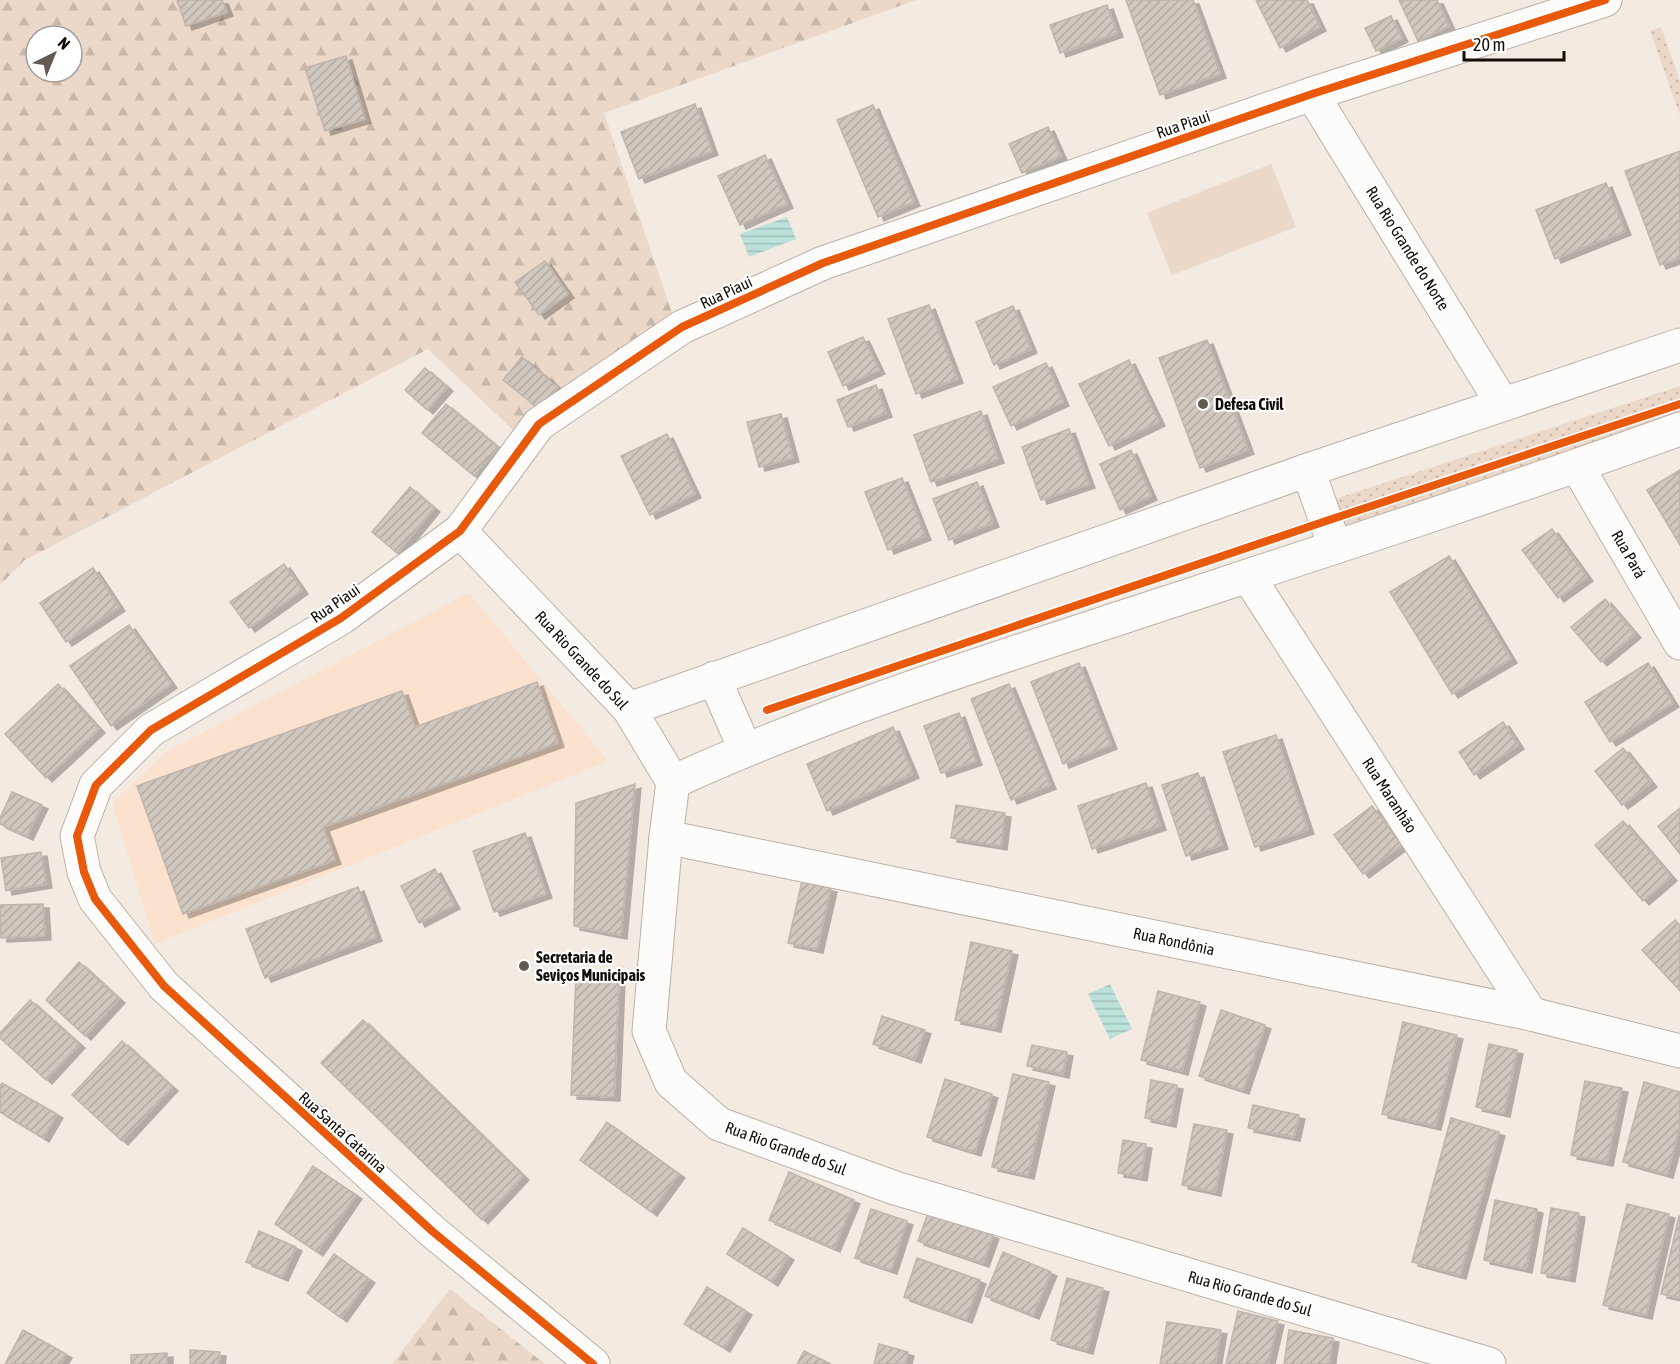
<svg xmlns="http://www.w3.org/2000/svg" width="1680" height="1364" viewBox="0 0 1680 1364" font-family="'Asap Condensed',sans-serif">
  <style>
    .built { fill: #fae2ce }
    .grass { fill: url(#grass-dots) }
    .forest { fill: url(#forest-firs); fill-rule: evenodd }
    .pitch { fill: #ebd8c8 }
    .water { fill: url(#water-rules) }
    .building { fill: url(#building-hatch); stroke: #bfb5ad; stroke-width: 1.5; filter: url(#shadow) }
    .lines { fill: none; stroke-linecap: round; stroke-linejoin: round }
    .minor-casing { stroke: #bab1a9; stroke-width: 35 }
    .minor { stroke: #fdfcfb; stroke-width: 33 }
    .cycleway-casing { stroke: #fff; stroke-width: 11 }
    .cycleway { stroke: #e8590c; stroke-width: 8 }
    .poi-dot { fill: #635a52; stroke: #fff; stroke-width: 2 }
    .labels { text-anchor: middle; stroke-width: 4.5; stroke-linejoin: round; paint-order: stroke }
    .street-label { font-size: 16px; fill: #150c05; stroke: #fff }
    .poi-label { font-size: 16px; font-weight: bold; fill: #150c05; stroke: #fff; text-anchor: start }
  </style>
  <defs>
    <pattern id="grass-dots" width="8" height="8" patternUnits="userSpaceOnUse" patternTransform="scale(1.5)"><rect width="8" height="8" fill="#ebd8c8"/><path d="M2 2h.1M6 6h.1" fill="none" stroke="#c9b8aa" stroke-width="1.8" stroke-linecap="round"/></pattern>
    <pattern id="forest-firs" width="22" height="20" patternUnits="userSpaceOnUse" patternTransform="scale(1.5)"><rect width="22" height="20" fill="#ebd8c8"/><path d="M5 1l3.5 6h-7zM16 11l3.5 6h-7z" fill="#c9b8aa"/></pattern>
    <pattern id="water-rules" width="6" height="5" patternUnits="userSpaceOnUse" patternTransform="scale(1.5)"><rect width="6" height="5" fill="#bbe1da"/><path d="M0 2.5h6" fill="none" stroke="#a0c0ba"/></pattern>
    <pattern id="building-hatch" width="6" height="6" patternUnits="userSpaceOnUse" patternTransform="scale(1.5)"><rect width="6" height="6" fill="#d0c7bf"/><path d="M-1 1l2-2M0 6l6-6M5 7l2-2" fill="none" stroke="#b2aaa3"/></pattern>
    <filter id="shadow"><feDropShadow dx="6" dy="4" stdDeviation="0" flood-color="#0004"/></filter>
  </defs>
  <rect width="100%" height="100%" fill="#f3eae2"/>
  <polygon class="built" points="469,593 608,761 155,944 112,803 166,752"/>
  <g class="grass">
    <polygon points="1661,27 1680,81 1680,115 1650,31"/>
    <polygon points="1680,386 1680,401 1335,513 1329,501"/>
    <polygon points="1680,407 1680,423 1343,532 1337,521"/>
  </g>
  <g class="forest">
    <path d="M0,0H916L604,113L674,319L517,434L428,349L25,560L0,585ZM36,36H72V72H36Z"/>
    <polygon points="450,1289 545,1364 392,1364"/>
  </g>
  <polygon class="pitch" points="1271,164 1296,227 1172,275 1147,213"/>
  <g class="water">
    <polygon points="787,217 796,239 749,257 740,234"/>
    <polygon points="1110,984 1132,1029 1110,1039 1088,994"/>
  </g>
  <g class="building">
    <polygon points="177,0 222,0 227,12 186,26"/>
    <polygon points="1126,0 1193,0 1220,74 1160,95"/>
    <polygon points="1256,0 1307,0 1320,27 1280,48"/>
    <polygon points="1399,0 1437,0 1449,26 1418,41"/>
    <polygon points="1107,5 1117,33 1060,53 1050,25"/>
    <polygon points="1391,16 1402,38 1376,51 1365,28"/>
    <polygon points="346,56 365,119 325,131 305,68"/>
    <polygon points="695,104 712,151 639,179 621,132"/>
    <polygon points="873,105 914,202 878,217 837,120"/>
    <polygon points="1048,127 1061,156 1022,173 1009,144"/>
    <polygon points="1680,151 1680,258 1660,265 1625,171"/>
    <polygon points="765,155 787,204 740,225 718,176"/>
    <polygon points="1606,183 1625,231 1555,259 1536,210"/>
    <polygon points="545,261 568,294 539,315 515,282"/>
    <polygon points="929,305 957,379 916,394 888,319"/>
    <polygon points="1013,306 1031,349 994,365 976,322"/>
    <polygon points="863,337 879,370 843,386 828,352"/>
    <polygon points="1207,340 1248,450 1200,468 1159,358"/>
    <polygon points="522,357 558,387 539,409 503,380"/>
    <polygon points="1129,360 1159,422 1109,446 1079,384"/>
    <polygon points="1046,363 1063,402 1011,426 993,387"/>
    <polygon points="425,368 447,387 427,410 405,390"/>
    <polygon points="876,385 886,413 848,427 837,400"/>
    <polygon points="446,404 498,447 474,476 422,433"/>
    <polygon points="981,411 998,459 931,482 914,435"/>
    <polygon points="781,414 793,458 759,467 747,422"/>
    <polygon points="1069,429 1089,484 1041,500 1022,447"/>
    <polygon points="667,434 695,494 650,515 621,456"/>
    <polygon points="1131,450 1151,496 1120,510 1100,464"/>
    <polygon points="1680,470 1680,545 1647,490"/>
    <polygon points="902,478 925,536 888,550 865,492"/>
    <polygon points="977,482 993,523 949,540 933,499"/>
    <polygon points="410,487 434,508 397,553 372,532"/>
    <polygon points="1552,529 1587,577 1558,598 1522,550"/>
    <polygon points="1449,556 1511,659 1452,694 1390,592"/>
    <polygon points="284,564 302,590 249,628 230,602"/>
    <polygon points="93,568 119,607 66,642 40,603"/>
    <polygon points="1605,599 1635,634 1601,662 1571,627"/>
    <polygon points="129,625 171,684 111,726 70,666"/>
    <polygon points="1079,663 1111,745 1063,764 1031,682"/>
    <polygon points="1648,663 1673,703 1610,742 1585,702"/>
    <polygon points="537,682 558,743 323,827 335,860 183,914 137,786 402,691 415,727"/>
    <polygon points="58,684 99,729 46,778 5,734"/>
    <polygon points="1009,684 1050,785 1011,800 971,699"/>
    <polygon points="959,713 976,761 941,773 924,726"/>
    <polygon points="1503,722 1518,745 1474,775 1459,752"/>
    <polygon points="893,727 913,774 827,811 807,764"/>
    <polygon points="1276,735 1308,830 1255,847 1223,752"/>
    <polygon points="1623,748 1651,783 1622,805 1595,771"/>
    <polygon points="1198,773 1222,845 1186,856 1162,785"/>
    <polygon points="1146,783 1160,826 1092,849 1078,806"/>
    <polygon points="635,784 621,935 574,926 576,803"/>
    <polygon points="12,792 42,805 27,836 0,824 0,818"/>
    <polygon points="956,805 1005,813 1001,846 951,838"/>
    <polygon points="1372,806 1402,845 1363,874 1334,835"/>
    <polygon points="1680,808 1680,854 1658,826"/>
    <polygon points="1623,821 1671,877 1643,901 1595,845"/>
    <polygon points="525,833 546,894 494,912 473,851"/>
    <polygon points="41,852 46,884 6,891 1,858"/>
    <polygon points="435,869 454,905 419,923 401,886"/>
    <polygon points="802,881 831,888 817,949 788,943"/>
    <polygon points="358,887 376,937 265,978 246,929"/>
    <polygon points="43,904 45,936 1,938 0,905"/>
    <polygon points="1675,920 1680,925 1680,991 1642,950"/>
    <polygon points="971,942 1012,951 995,1028 955,1020"/>
    <polygon points="79,962 119,999 85,1036 46,1000"/>
    <polygon points="576,975 619,977 614,1097 571,1095"/>
    <polygon points="1158,991 1200,1002 1182,1071 1141,1060"/>
    <polygon points="30,1000 79,1044 46,1080 0,1038 0,1033"/>
    <polygon points="1221,1010 1265,1025 1243,1090 1199,1076"/>
    <polygon points="882,1016 925,1030 915,1059 873,1044"/>
    <polygon points="363,1020 523,1176 482,1220 321,1063"/>
    <polygon points="1403,1022 1457,1035 1435,1126 1382,1114"/>
    <polygon points="122,1041 172,1087 122,1141 72,1095"/>
    <polygon points="1489,1044 1517,1050 1504,1113 1476,1107"/>
    <polygon points="1032,1045 1067,1052 1063,1074 1027,1066"/>
    <polygon points="1013,1074 1049,1082 1028,1175 992,1167"/>
    <polygon points="945,1079 992,1094 975,1152 927,1137"/>
    <polygon points="1151,1080 1177,1085 1170,1123 1145,1118"/>
    <polygon points="1585,1081 1622,1088 1607,1162 1571,1155"/>
    <polygon points="1644,1082 1680,1092 1680,1126 1667,1174 1623,1162"/>
    <polygon points="2,1083 57,1114 43,1138 0,1112 0,1086"/>
    <polygon points="1253,1105 1299,1115 1294,1137 1248,1128"/>
    <polygon points="1451,1118 1499,1132 1460,1275 1412,1262"/>
    <polygon points="607,1122 679,1174 651,1212 580,1160"/>
    <polygon points="1194,1124 1227,1130 1215,1192 1182,1185"/>
    <polygon points="1123,1140 1146,1144 1141,1177 1118,1173"/>
    <polygon points="313,1166 356,1195 317,1252 275,1224"/>
    <polygon points="789,1172 854,1200 834,1248 769,1220"/>
    <polygon points="1495,1200 1537,1209 1526,1269 1484,1260"/>
    <polygon points="1627,1204 1669,1214 1646,1315 1603,1305"/>
    <polygon points="1551,1208 1579,1213 1569,1278 1541,1273"/>
    <polygon points="871,1209 907,1221 891,1270 855,1258"/>
    <polygon points="928,1213 993,1235 983,1263 918,1241"/>
    <polygon points="1679,1216 1680,1217 1680,1298 1661,1294"/>
    <polygon points="743,1228 788,1256 772,1282 727,1254"/>
    <polygon points="259,1231 296,1247 282,1277 246,1262"/>
    <polygon points="1003,1252 1051,1272 1033,1315 985,1296"/>
    <polygon points="334,1254 369,1279 341,1318 307,1293"/>
    <polygon points="917,1258 980,1280 966,1319 904,1297"/>
    <polygon points="1067,1278 1103,1288 1087,1350 1051,1340"/>
    <polygon points="707,1287 746,1311 724,1348 684,1324"/>
    <polygon points="1238,1311 1278,1321 1268,1364 1226,1364"/>
    <polygon points="1167,1322 1221,1330 1215,1364 1160,1364"/>
    <polygon points="23,1330 66,1354 60,1364 5,1364"/>
    <polygon points="1289,1330 1333,1338 1329,1364 1284,1364"/>
    <polygon points="879,1344 908,1352 905,1364 874,1364"/>
    <polygon points="190,1350 220,1352 219,1364 190,1364"/>
    <polygon points="804,1351 831,1364 797,1364"/>
    <polygon points="167,1353 167,1364 131,1364 131,1355"/>
  </g>
  <g class="lines">
    <g class="minor-casing">
      <g id="minor">
        <polyline points="1312,94 1502,403"/>
        <polyline points="1577,466 1680,643"/>
        <polyline points="1308,470 1335,547"/>
        <polyline points="460,531 629,709 673,782 666,837 649,1031 671,1082 719,1124 895,1188 1489,1364"/>
        <polyline points="1248,576 1531,1014"/>
        <polyline points="714,678 745,749"/>
        <polyline points="629,709 1308,470 1680,345"/>
        <path d="M673,782C819,715 973,666 1126,616C1311,555 1497,495 1680,429"/>
        <polyline points="666,837 1531,1014 1680,1051"/>
        <polyline points="593,1364 432,1231 164,986 95,899 84,872 77,836 96,785 151,730 341,618 460,531 539,424 682,327 823,263 1312,94 1605,0"/>
      </g>
    </g>
    <use href="#minor" class="minor"/>
    <g class="cycleway-casing">
      <g id="cycleway">
        <polyline points="767,710 1326,521 1680,404"/>
        <polyline points="593,1364 432,1231 164,986 95,899 84,872 77,836 96,785 151,730 341,618 460,531 539,424 682,327 823,263 1312,94 1605,0"/>
      </g>
    </g>
    <use href="#cycleway" class="cycleway"/>
  </g>
  <g class="poi-dot">
    <circle cx="1203" cy="404" r="6"/>
    <circle cx="524" cy="966" r="6"/>
  </g>
  <g class="labels">
    <g class="street-label">
      <text transform="translate(1183 124) rotate(-19)" y="6">Rua Piaui</text>
      <text transform="translate(1408 248) rotate(58)" y="6">Rua Rio Grande do Norte</text>
      <text transform="translate(726 292) rotate(-25)" y="6">Rua Piaui</text>
      <text transform="translate(1629 554) rotate(60)" y="6">Rua Pará</text>
      <text transform="translate(335 603) rotate(-34)" y="6">Rua Piaui</text>
      <text transform="translate(582 660) rotate(47)" y="6">Rua Rio Grande do Sul</text>
      <text transform="translate(1390 795) rotate(57)" y="6">Rua Maranhão</text>
      <text transform="translate(1174 941) rotate(12)" y="6">Rua Rondônia</text>
      <text transform="translate(343 1132) rotate(42)" y="6">Rua Santa Catarina</text>
      <text transform="translate(786 1148) rotate(20)" y="6">Rua Rio Grande do Sul</text>
      <text transform="translate(1250 1293) rotate(16)" y="6">Rua Rio Grande do Sul</text>
    </g>
    <g class="poi-label">
      <text x="1215" y="410">Defesa Civil</text>
      <text x="536" y="963">Secretaria de<tspan x="536" dy="18">Seviços Municipais</tspan></text>
    </g>
  </g>
  <g transform="translate(54 54) rotate(43)"><circle r="28" fill="#ffffff" stroke="#a19e9b" stroke-width="1.5"/>
  <path d="M0-4.5L10 22L0 15L-10 22Z" fill="#635a52"/>
  <text y="-9" font-size="16" font-weight="bold" text-anchor="middle" fill="#150c05">N</text>
  </g>
  <path d="M1464 51v9h100v-9" fill="none" stroke="#150c05" stroke-width="3"/>
  <text x="1473" y="51" font-size="18" fill="#150c05" stroke="#ffffff" stroke-width="4.5" paint-order="stroke">20 m</text>
</svg>
